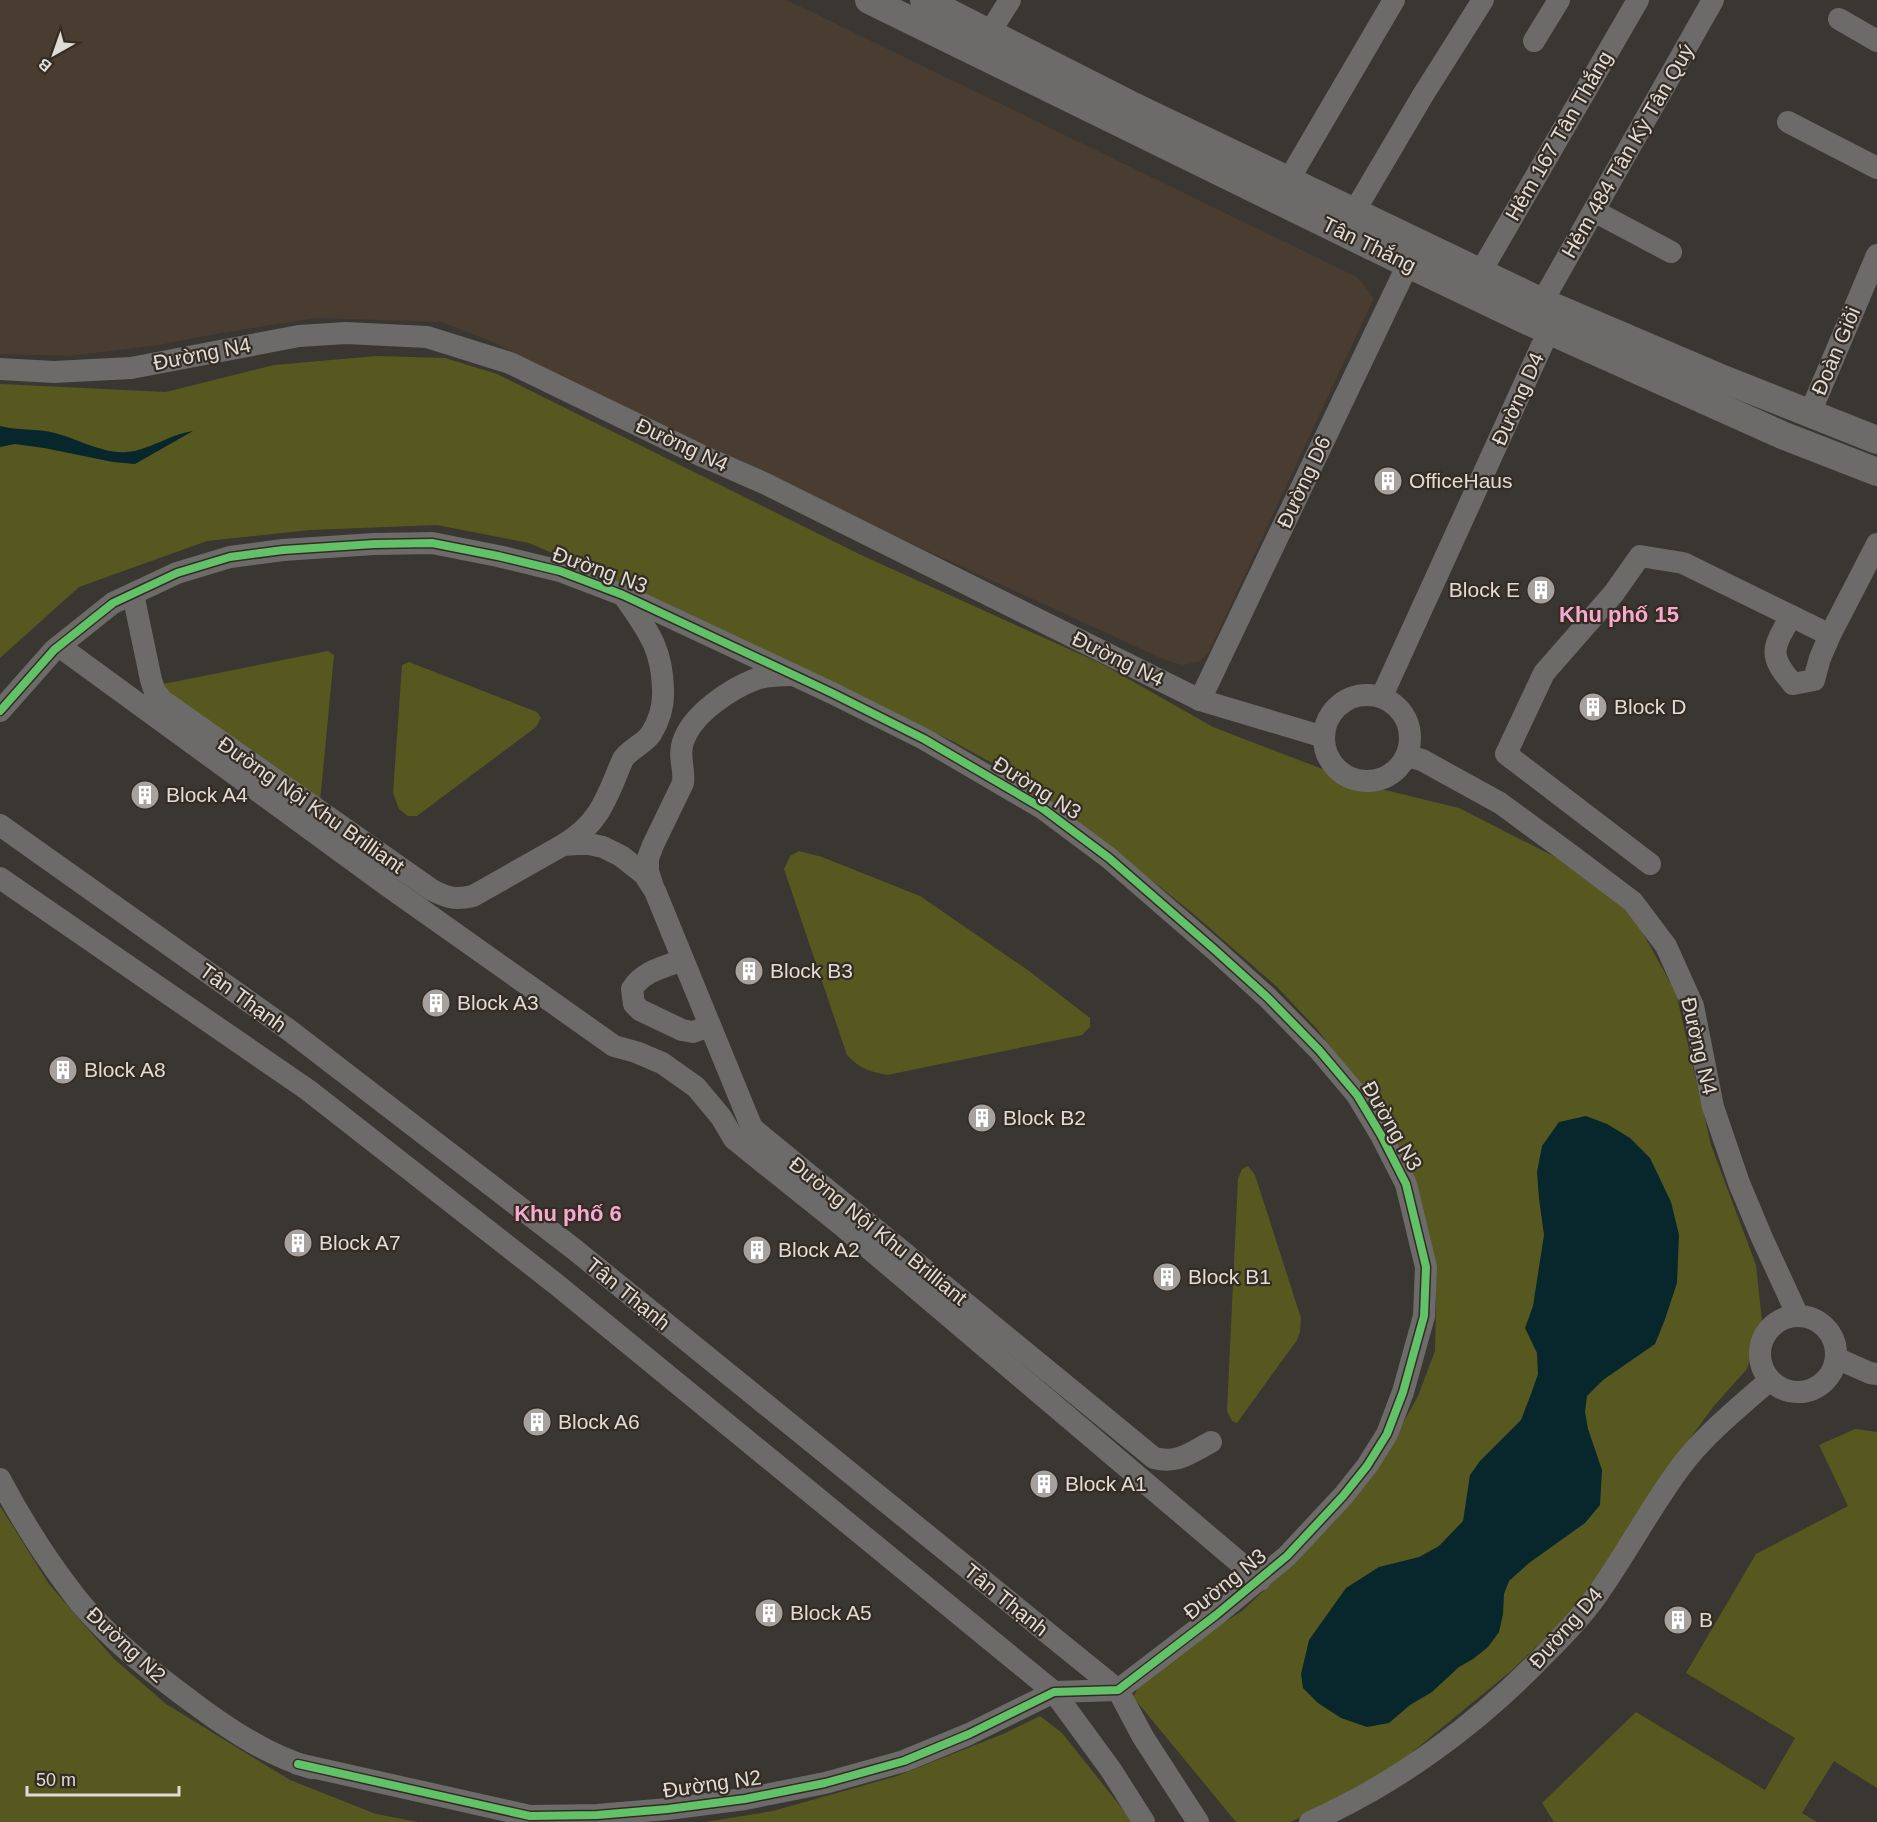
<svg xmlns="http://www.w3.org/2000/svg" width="1877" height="1822" viewBox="0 0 1877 1822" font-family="Helvetica,sans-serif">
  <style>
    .built { fill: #493c30 }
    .green { fill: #575820 }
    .water { fill: #07272c }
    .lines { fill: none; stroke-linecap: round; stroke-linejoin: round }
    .minor { stroke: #6d6a6a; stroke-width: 22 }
    .tertiary { stroke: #6d6a6a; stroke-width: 28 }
    .cycleway-casing { stroke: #342c24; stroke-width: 11 }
    .cycleway { stroke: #61c268; stroke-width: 8 }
    .labels { text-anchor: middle; stroke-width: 4.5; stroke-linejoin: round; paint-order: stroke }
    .street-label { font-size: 21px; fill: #e0dbd5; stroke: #342c24 }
    .poi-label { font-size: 21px; fill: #e0dbd5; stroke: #342c24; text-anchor: start }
    .neighbourhood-label { font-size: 22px; font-weight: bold; fill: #f7aacd; stroke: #342c24 }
  </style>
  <rect width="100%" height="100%" fill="#3a3631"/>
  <polygon class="built" points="0,0 787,0 1357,277 1374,298 1209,652 1199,662 1182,665 1165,660 717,454 495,343 441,322 316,318 221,333 159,345 71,356 0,354"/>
  <g class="green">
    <polygon points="377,356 445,358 497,374 861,555 1104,665 1213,727 1364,785 1459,808 1565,862 1634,917 1676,993 1711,1145 1756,1265 1762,1321 1747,1369 1713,1407 1665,1473 1610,1569 1569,1615 1511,1671 1399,1763 1342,1795 1291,1822 1236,1822 1133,1697 1141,1682 1171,1657 1242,1611 1304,1553 1374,1475 1418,1396 1435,1351 1436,1304 1433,1254 1349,1071 1317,1029 1276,986 1190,911 1065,811 1012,774 954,742 610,578 529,543 437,525 310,530 207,541 79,587 0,658 0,384 166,392 274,365"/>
    <polygon points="328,651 334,655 320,802 168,695 163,684"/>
    <polygon points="409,662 537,712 541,718 536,727 417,816 408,816 399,809 393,793 402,665"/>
    <path d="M799,851L822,857L920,896L1029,971L1090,1018V1027L1082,1035L887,1075C869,1071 860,1069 847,1055L784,869L790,856Z"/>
    <polygon points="1248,1166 1255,1175 1301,1318 1300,1332 1297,1340 1237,1423 1232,1421 1227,1411 1238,1179 1242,1169"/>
    <polygon points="1855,1429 1877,1432 1877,1788 1834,1761 1802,1813 1817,1822 1554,1822 1542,1803 1636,1712 1765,1790 1795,1738 1686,1673 1756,1554 1848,1506 1819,1445"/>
    <polygon points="0,1506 49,1584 113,1658 166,1704 290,1780 376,1814 418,1822 0,1822"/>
    <polygon points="1040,1716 1062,1733 1133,1822 705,1822 773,1811 897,1776 1003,1734"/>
  </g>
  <g class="water">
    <path d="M0,426C18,431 37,428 55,433C78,439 103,454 127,452C150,450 170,434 193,431L135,464L113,462L44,448L15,444L0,447Z"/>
    <polygon points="1586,1116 1607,1124 1630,1138 1650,1158 1671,1202 1679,1235 1677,1283 1664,1322 1655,1344 1603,1380 1587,1396 1585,1412 1588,1429 1602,1470 1600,1505 1585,1523 1529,1563 1509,1581 1504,1594 1503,1614 1499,1632 1488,1647 1473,1659 1459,1667 1432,1692 1410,1705 1389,1723 1367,1727 1341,1718 1318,1703 1303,1688 1301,1674 1309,1640 1346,1588 1379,1567 1419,1557 1439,1546 1463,1521 1470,1475 1480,1461 1521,1420 1531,1394 1538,1374 1537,1353 1525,1328 1533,1306 1544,1235 1539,1199 1537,1172 1542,1146 1559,1122"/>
  </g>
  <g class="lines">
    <g class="minor">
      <polyline points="1839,19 1877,41"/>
      <polyline points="990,32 1010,0"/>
      <polyline points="1534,41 1559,0"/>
      <polyline points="1788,122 1877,168"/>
      <polyline points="1288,181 1394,0"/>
      <polyline points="1594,211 1671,252"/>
      <polyline points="1354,212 1423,95 1483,0"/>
      <polyline points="1480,273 1638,0"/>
      <polyline points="1542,302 1713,0"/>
      <polyline points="0,369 54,372 131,368 299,336 346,333 427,337 510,363 700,455 766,484 1200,700 1324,737"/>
      <polyline points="1810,413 1877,255"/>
      <path d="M133,594L151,680L155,692L163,701L432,890C448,898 455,900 473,896L563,845L577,844H589L603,847L621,856L644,874L655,891L752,1128L1154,1458C1178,1464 1190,1453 1211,1442"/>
      <path d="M1791,616C1773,648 1767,654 1793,684L1814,680L1820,658L1830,635"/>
      <polyline points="59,646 388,886 614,1046 636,1052 662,1063 696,1087 721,1117 734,1139 845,1228 1260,1580"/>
      <circle cx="1367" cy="738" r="43"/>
      <polyline points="1382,696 1549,330"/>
      <polyline points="1200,700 1408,264"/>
      <polyline points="0,711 54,650 113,603 177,573 230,557 283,550 374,544 432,543 498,556 560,571 623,595 832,693 924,739 1042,808 1109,858 1215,950 1267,997 1319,1050 1357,1095 1381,1135 1406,1184 1426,1267 1424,1316 1403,1392 1387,1434 1367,1466 1343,1496 1287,1556 1216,1615 1118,1690 1054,1692 969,1734 904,1761 825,1783 745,1799 668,1809 597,1815 530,1816 298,1764"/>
      <polyline points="1407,756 1422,760 1500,803 1571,855 1633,902 1666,946 1693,1006 1713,1107 1739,1183 1762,1238 1798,1316"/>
      <polyline points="0,825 289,1030 574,1249 1118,1690 1143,1737 1198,1822"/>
      <path d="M563,845C601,823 607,796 623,759C631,748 644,744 651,734C659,721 664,705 663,689C662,647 647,630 624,596"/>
      <polyline points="1650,864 1506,754 1544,673 1614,593 1640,556 1683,563 1830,635 1877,544"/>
      <polyline points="0,878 308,1090 556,1284 1054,1692 1111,1770 1144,1822"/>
      <path d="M653,887L648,871V858L653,845L683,783C685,769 678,756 683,742C692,714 730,689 756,679C768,675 781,675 793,675"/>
      <path d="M683,960C664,967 643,971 632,989L634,1004L640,1010L682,1030L693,1032L710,1026"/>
      <circle cx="1798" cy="1354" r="38"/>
      <polyline points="1836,1358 1870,1373 1877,1374"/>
      <path d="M0,1479C20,1517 43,1554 68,1587C101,1633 154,1674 199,1707C233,1732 270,1756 311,1768"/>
      <path d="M1310,1822C1398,1783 1479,1723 1546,1653C1564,1635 1582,1616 1597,1595C1626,1554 1649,1510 1679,1469C1702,1437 1740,1406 1770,1380"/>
    </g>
    <g class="tertiary">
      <polyline points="869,0 1408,264 1530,322 1782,435 1877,472"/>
      <polyline points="924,0 1129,104 1542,302 1718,377 1877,440"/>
    </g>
    <g class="cycleway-casing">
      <polyline id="cycleway" points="0,711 54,650 113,603 177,573 230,557 283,550 374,544 432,543 498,556 560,571 623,595 832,693 924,739 1042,808 1109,858 1215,950 1267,997 1319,1050 1357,1095 1381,1135 1406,1184 1426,1267 1424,1316 1403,1392 1387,1434 1367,1466 1343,1496 1287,1556 1216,1615 1118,1690 1054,1692 969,1734 904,1761 825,1783 745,1799 668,1809 597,1815 530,1816 298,1764"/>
    </g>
    <use href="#cycleway" class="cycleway"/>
  </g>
  <defs>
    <g id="building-disc" transform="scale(1.5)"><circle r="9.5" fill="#a6a19c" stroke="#342c24"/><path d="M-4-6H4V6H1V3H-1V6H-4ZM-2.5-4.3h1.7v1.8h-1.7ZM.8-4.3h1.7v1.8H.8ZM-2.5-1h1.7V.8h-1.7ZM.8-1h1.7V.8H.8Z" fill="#fff"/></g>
  </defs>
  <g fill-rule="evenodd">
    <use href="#building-disc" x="1388" y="481"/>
    <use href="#building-disc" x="1541" y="590"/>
    <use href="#building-disc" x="1593" y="707"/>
    <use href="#building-disc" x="145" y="795"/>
    <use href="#building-disc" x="749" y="971"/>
    <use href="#building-disc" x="436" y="1003"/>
    <use href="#building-disc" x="63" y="1070"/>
    <use href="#building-disc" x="982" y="1118"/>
    <use href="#building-disc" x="298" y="1243"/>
    <use href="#building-disc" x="757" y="1250"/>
    <use href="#building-disc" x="1167" y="1277"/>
    <use href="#building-disc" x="537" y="1422"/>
    <use href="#building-disc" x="1044" y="1484"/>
    <use href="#building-disc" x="769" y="1613"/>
    <use href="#building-disc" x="1678" y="1620"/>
  </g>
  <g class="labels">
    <g class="street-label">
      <text transform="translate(1559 136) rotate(-60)" y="7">Hẻm 167 Tân Thắng</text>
      <text transform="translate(1628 151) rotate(-60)" y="7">Hẻm 484 Tân Kỳ Tân Quý</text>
      <text transform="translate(1369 245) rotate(26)" y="7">Tân Thắng</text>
      <text transform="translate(1836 351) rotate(-67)" y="7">Đoàn Giỏi</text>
      <text transform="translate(202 354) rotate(-11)" y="7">Đường N4</text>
      <text transform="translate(1518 399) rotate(-66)" y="7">Đường D4</text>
      <text transform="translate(682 445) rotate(25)" y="7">Đường N4</text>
      <text transform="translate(1304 482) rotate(-65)" y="7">Đường D6</text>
      <text transform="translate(600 570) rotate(20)" y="7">Đường N3</text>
      <text transform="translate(1118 659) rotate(26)" y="7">Đường N4</text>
      <text transform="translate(1037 788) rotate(32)" y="7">Đường N3</text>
      <text transform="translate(311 805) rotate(35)" y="7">Đường Nội Khu Brilliant</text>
      <text transform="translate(243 998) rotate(36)" y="7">Tân Thạnh</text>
      <text transform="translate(1699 1046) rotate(77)" y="7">Đường N4</text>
      <text transform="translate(1392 1126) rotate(60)" y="7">Đường N3</text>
      <text transform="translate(878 1231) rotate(39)" y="7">Đường Nội Khu Brilliant</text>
      <text transform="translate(628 1294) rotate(39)" y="7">Tân Thạnh</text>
      <text transform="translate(1225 1584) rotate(-39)" y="7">Đường N3</text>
      <text transform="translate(1006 1600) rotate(39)" y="7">Tân Thạnh</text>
      <text transform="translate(1566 1628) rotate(-49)" y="7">Đường D4</text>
      <text transform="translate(126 1645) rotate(43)" y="7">Đường N2</text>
      <text transform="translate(712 1784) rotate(-8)" y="7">Đường N2</text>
    </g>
    <g class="poi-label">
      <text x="1409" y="488">OfficeHaus</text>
      <text x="1520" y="597" text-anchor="end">Block E</text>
      <text x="1614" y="714">Block D</text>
      <text x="166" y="802">Block A4</text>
      <text x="770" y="978">Block B3</text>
      <text x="457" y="1010">Block A3</text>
      <text x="84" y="1077">Block A8</text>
      <text x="1003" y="1125">Block B2</text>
      <text x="319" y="1250">Block A7</text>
      <text x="778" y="1257">Block A2</text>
      <text x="1188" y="1284">Block B1</text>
      <text x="558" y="1429">Block A6</text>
      <text x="1065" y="1491">Block A1</text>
      <text x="790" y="1620">Block A5</text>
      <text x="1699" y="1627">B</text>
    </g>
    <g class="neighbourhood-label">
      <text x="1619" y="622">Khu phố 15</text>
      <text x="568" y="1221">Khu phố 6</text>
    </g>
  </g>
  <g transform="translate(54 54) rotate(220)" stroke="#342c24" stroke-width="4.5" paint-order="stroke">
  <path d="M0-4.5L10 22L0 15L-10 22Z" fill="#e0dbd5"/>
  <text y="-9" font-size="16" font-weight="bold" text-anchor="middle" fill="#e0dbd5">B</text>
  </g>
  <path d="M27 1786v9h152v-9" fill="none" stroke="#e0dbd5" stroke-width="3"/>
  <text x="36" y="1786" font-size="18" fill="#e0dbd5" stroke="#342c24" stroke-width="4.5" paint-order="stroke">50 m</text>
</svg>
